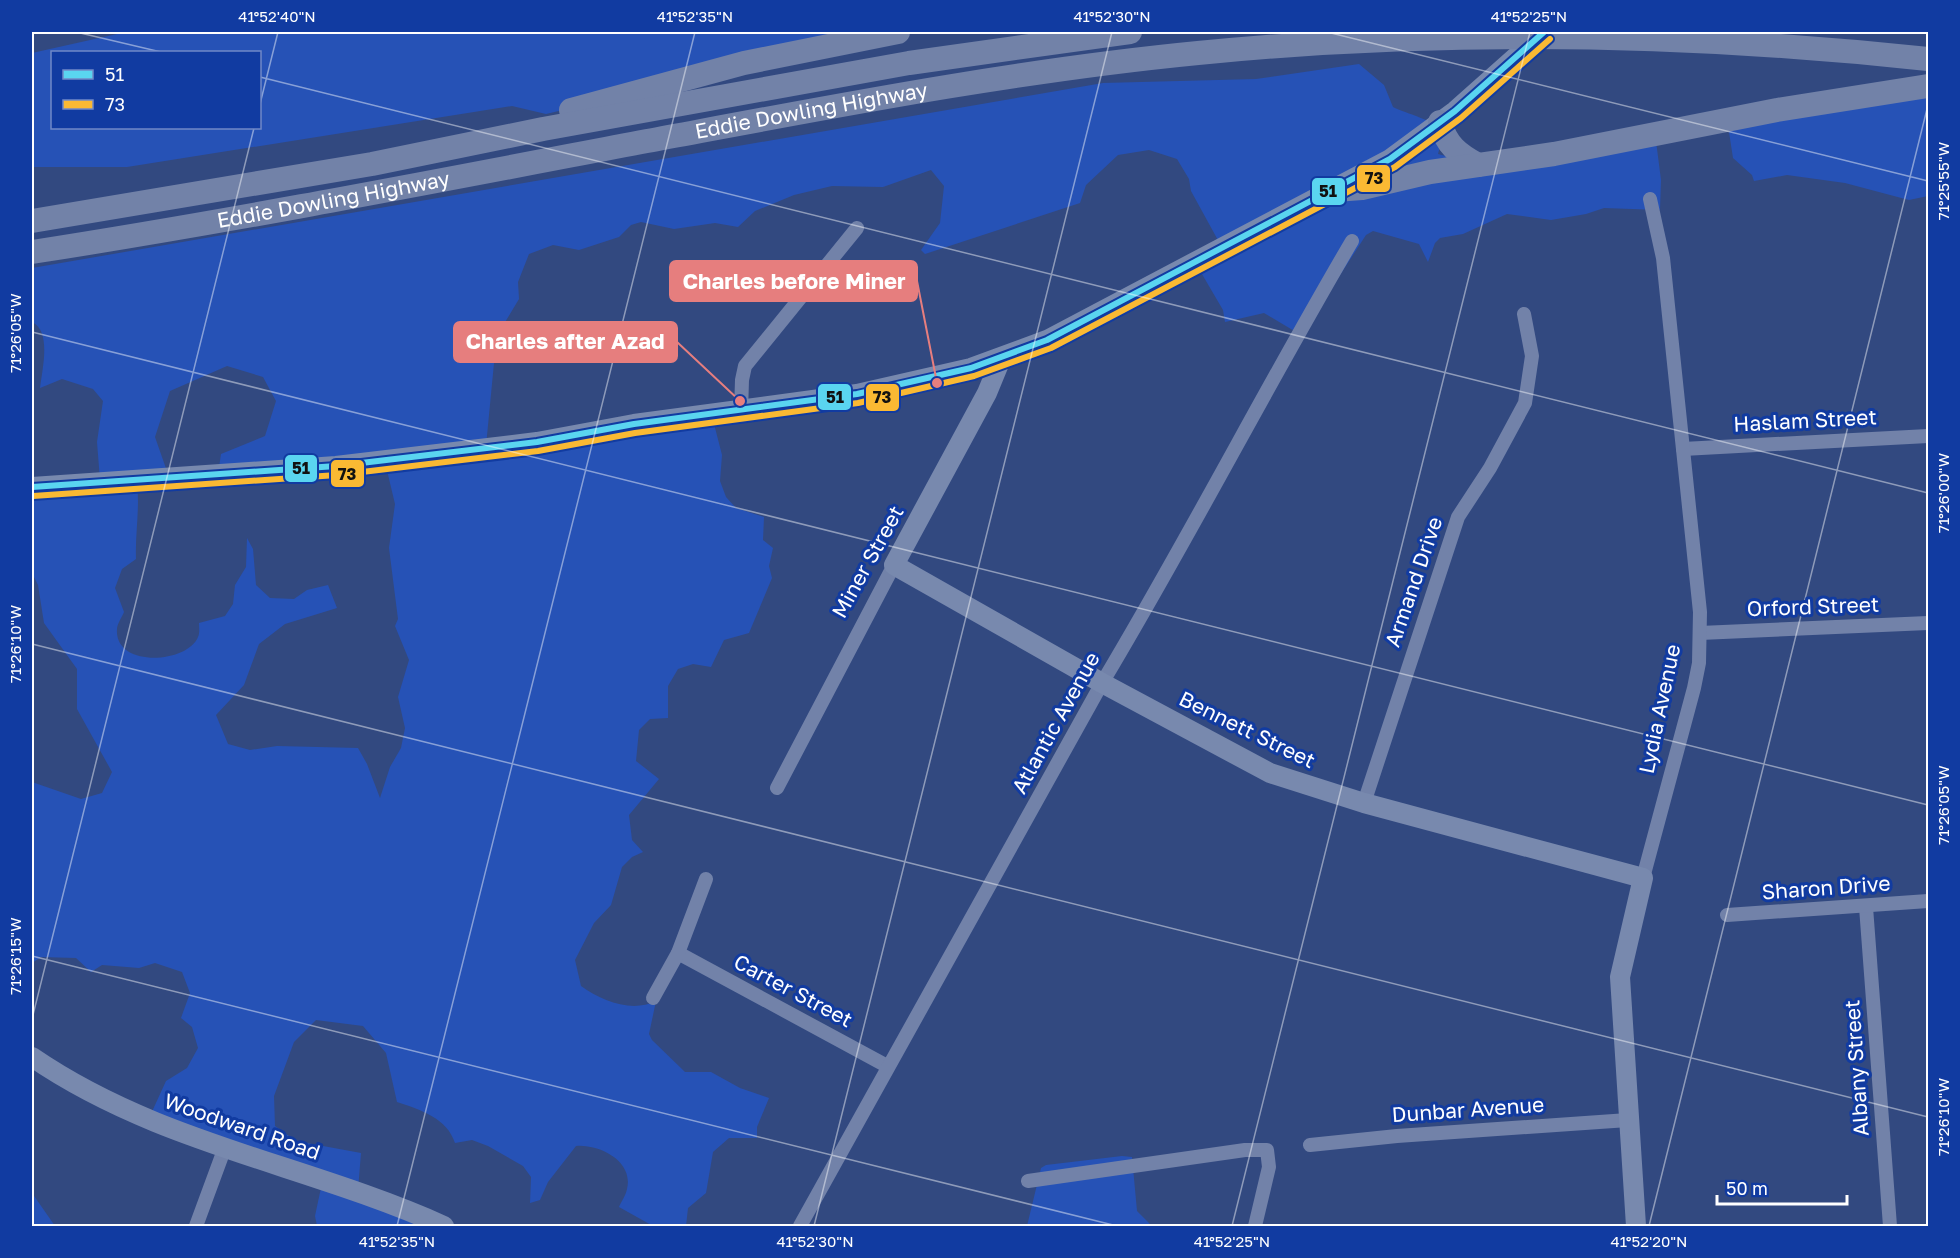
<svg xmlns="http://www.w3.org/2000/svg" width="1960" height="1258" viewBox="0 0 1960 1258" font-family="'Golos Text',sans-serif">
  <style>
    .green { fill: #2652b6; fill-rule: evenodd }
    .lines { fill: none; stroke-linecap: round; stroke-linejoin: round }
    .street { stroke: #7282a9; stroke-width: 14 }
    .secondary { stroke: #7889ae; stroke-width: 20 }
    .highway { stroke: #7282a8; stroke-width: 24 }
    .bus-1-casing { stroke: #113ba1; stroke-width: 10 }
    .bus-2-casing { stroke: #113ba1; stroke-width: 10 }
    .bus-1 { stroke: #5ad5f0; stroke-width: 6 }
    .bus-2 { stroke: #fab933; stroke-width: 6 }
    .ticks { fill: none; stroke: #fff; stroke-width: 1.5; stroke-opacity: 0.45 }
    .labels { text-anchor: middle; stroke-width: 6; stroke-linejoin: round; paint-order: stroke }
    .street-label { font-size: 21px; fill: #fff; stroke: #113ba1 }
    .leader { fill: none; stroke: #e67e7e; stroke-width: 2 }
    .callout-dot { fill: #e67e7e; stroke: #113ba1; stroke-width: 2 }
    .callout { fill: #e67e7e; stroke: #e67e7e; stroke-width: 2 }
    .callout-label { font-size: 22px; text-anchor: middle; font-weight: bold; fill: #fff }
    .line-badge { stroke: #113ba1; stroke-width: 2 }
    .pale-badge-label { font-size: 16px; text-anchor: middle; font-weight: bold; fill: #111 }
    .neatline { fill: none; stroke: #fff; stroke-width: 2 }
    .ticks-label { font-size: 15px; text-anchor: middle; fill: #fff }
  </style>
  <rect width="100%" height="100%" fill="#324980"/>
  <g class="green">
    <path d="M126,32H892L546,114L512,106L127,167H32V53ZM52,52H260V128H52Z"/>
    <path d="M1359,64L1384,85L1393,107C1405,113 1438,122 1444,131L1438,154L1472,163L1656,141L1661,180L1660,210L1604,208L1586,214L1551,220L1507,214L1463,234L1440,238L1435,243L1428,262L1419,244L1373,231L1366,235L1301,335L1264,313L1225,322L1223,310L1199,269L1225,253L1191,191L1189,179L1177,159L1149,150L1118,155L1086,185L1080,203L925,254L921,250L940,223L944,186L931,170L883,187L832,186L794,195L755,211L738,227L715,223L674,229L641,222L631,225L619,237L579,250L553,245L529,254L518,282L519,299L493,342L494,363L486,446L712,416L722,455L720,481L726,497L736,508L764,517L763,540L773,548L769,566L772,578L749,633L724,640L711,667L693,664L678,669L668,686V718L650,719L639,730L636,761L659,779L629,815L632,840L643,852L632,857L622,867L611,905L594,923L575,960L581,986C602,1001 632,1013 656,1001L649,1034L652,1040L685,1072H711L740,1088L769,1098L757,1127V1138H729L713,1152L706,1193L688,1208L686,1226H653L619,1207C621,1202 626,1195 627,1189C634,1161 599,1144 576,1146L548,1182L540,1200L530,1203L531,1177L523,1166L488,1146L472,1140L455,1143C447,1118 421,1110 397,1102L386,1053L363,1026L316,1020L294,1042L274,1096L275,1126L296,1141L361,1153L358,1190L447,1226H317L315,1216L322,1183L150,1116L166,1081L187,1068L198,1048L192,1027L181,1018L190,993L182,972L155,963L139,968L102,965L91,972L76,958L41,957L32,963V782L81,799L102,793L112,772L77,709V669L44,623L38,585L32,573V485L100,480L97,442L103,401L93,389L62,379L40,388C42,370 52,331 32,322V268L1103,83L1256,79ZM227,366L263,377L276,401L265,436L221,454L218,474L385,462L395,504L389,548L398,619L395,626L409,660L398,697L405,728L401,748L390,767L380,798L367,764L358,748L277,746L250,750L228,744L216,715L244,685L259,644L285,624L337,608L328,585L307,590L294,599L270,598L256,585L253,549L247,538L246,567L235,585L233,604L225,616L199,623C199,627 200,633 198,637C187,664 114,668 117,629C117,624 122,617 124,612L115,588L122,569L136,559C135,533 140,510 137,482L169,477L155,437L170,391Z"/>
    <polygon points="1928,87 1928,196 1909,200 1845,183 1787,175 1754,181 1752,175 1733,158 1727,119"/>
    <polygon points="1122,1156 1132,1157 1137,1211 1152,1226 1027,1226 1041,1168 1046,1165"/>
    <polygon points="32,1193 55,1226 32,1226"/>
  </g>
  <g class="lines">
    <g class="street">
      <polyline points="741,412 742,380 745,366 857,228"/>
      <polyline points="1683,449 1928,436"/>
      <polyline points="1700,633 1928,623"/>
      <polyline points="777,788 894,565"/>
      <polyline points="1364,803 1458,517 1490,468 1525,403 1532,356 1524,314"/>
      <polyline points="1643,878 1694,688 1699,663 1700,612 1663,258 1650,199"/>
      <polyline points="1866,907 1890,1226"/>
      <polyline points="1727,915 1928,901"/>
      <polyline points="678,953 887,1066"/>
      <polyline points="653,998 678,953 706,879"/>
      <polyline points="1310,1145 1397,1136 1628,1120"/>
      <polyline points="1028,1181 1245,1150 1267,1150 1269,1167 1255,1226"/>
      <polyline points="196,1226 224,1150"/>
      <path d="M800,1226L1102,683C1189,538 1266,387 1352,241"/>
    </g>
    <g class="secondary">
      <polyline points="1001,359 987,393 894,565 1102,683 1270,773 1364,803 1643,878 1620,977 1636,1226"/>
      <polyline points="32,487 336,466 537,442 634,424 857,394 971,368 1047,340 1390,159 1455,111 1544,32"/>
      <path d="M32,1057C159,1144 306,1164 444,1226"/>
    </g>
    <g class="highway">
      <polyline points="571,110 744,63 898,32"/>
      <path d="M1440,122C1446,145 1458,154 1478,165"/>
      <polyline points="1335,190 1362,188 1430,172 1554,154 1777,110 1928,86"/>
      <polyline points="32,221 372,164 543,129 909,63 1130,32"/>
      <path id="s1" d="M32,252C238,220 442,180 647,141C830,107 1013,71 1198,53C1440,29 1687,33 1928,59"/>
    </g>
    <g class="bus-1-casing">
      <polyline id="bus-1" points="32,487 336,466 537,442 634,424 857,394 971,368 1047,340 1390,159 1455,111 1544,32"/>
    </g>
    <g class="bus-2-casing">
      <polyline id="bus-2" points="33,496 337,475 538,451 635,433 858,403 974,376 1051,348 1395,167 1461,118 1550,39"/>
    </g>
    <use href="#bus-1" class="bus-1"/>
    <use href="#bus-2" class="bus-2"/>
  </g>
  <path class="ticks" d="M76,32L161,52M1327,32L1928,181M260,77L1928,493M260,104L278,32M32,332L1928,805M32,644L1928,1117M32,956L1117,1226M32,1019L254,128M397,1226L695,32M814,1226L1112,32M1232,1226L1530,32M1649,1226L1928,105"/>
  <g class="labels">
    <g class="street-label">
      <text dy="7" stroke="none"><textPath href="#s1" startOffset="792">Eddie Dowling Highway</textPath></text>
      <text dy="7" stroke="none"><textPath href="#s1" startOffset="306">Eddie Dowling Highway</textPath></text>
      <text transform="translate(1805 421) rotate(-3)" y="7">Haslam Street</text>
      <text transform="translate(868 562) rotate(-61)" y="7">Miner Street</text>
      <text transform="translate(1414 582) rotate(-71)" y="7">Armand Drive</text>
      <text transform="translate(1813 607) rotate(-2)" y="7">Orford Street</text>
      <text transform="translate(1660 709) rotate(-78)" y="7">Lydia Avenue</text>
      <text transform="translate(1056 723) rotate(-61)" y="7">Atlantic Avenue</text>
      <text transform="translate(1247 730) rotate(26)" y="7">Bennett Street</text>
      <text transform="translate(1826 888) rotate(-4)" y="7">Sharon Drive</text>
      <text transform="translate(793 991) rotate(28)" y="7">Carter Street</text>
      <text transform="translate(1857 1068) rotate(-94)" y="7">Albany Street</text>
      <text transform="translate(1468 1110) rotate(-4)" y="7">Dunbar Avenue</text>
      <text transform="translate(242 1127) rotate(19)" y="7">Woodward Road</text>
    </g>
  </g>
  <path class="leader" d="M937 383L917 281M740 401L677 342"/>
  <g class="callout-dot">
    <circle cx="937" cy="383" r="6"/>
    <circle cx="740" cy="401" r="6"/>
  </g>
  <g class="callout">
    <rect x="670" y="261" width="247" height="40" rx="6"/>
    <rect x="454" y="322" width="223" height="40" rx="6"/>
  </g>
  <g class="callout-label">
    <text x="794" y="289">Charles before Miner</text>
    <text x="565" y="349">Charles after Azad</text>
  </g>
  <g class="line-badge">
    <rect x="1356" y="164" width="35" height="29" rx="6" fill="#fab933"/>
    <rect x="1311" y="177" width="35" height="29" rx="6" fill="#5ad5f0"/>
    <rect x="817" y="383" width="35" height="28" rx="6" fill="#5ad5f0"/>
    <rect x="865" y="383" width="35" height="29" rx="6" fill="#fab933"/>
    <rect x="284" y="454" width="34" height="29" rx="6" fill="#5ad5f0"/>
    <rect x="330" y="459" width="35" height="29" rx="6" fill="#fab933"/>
  </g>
  <g class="pale-badge-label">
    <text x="1374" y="184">73</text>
    <text x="1328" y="197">51</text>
    <text x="835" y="403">51</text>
    <text x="882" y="403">73</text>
    <text x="301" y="474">51</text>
    <text x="347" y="480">73</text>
  </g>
  <rect width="1960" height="1258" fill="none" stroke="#113ba1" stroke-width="66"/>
  <rect x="51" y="51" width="210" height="78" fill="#113ba1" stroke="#7089c7" stroke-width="1.5"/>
  <rect x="63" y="70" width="30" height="9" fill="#5ad5f0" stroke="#7089c7" stroke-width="1.5"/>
  <text x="105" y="81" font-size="18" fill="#ffffff">51</text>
  <rect x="63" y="100" width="30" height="9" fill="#fab933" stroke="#7089c7" stroke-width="1.5"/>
  <text x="105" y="111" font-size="18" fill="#ffffff">73</text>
  <path d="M1717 1195v9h130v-9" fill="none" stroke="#ffffff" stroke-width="3"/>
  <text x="1726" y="1195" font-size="18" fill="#ffffff" stroke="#113ba1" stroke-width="4.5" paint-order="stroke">50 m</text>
  <rect x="33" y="33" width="1894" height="1192" class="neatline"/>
  <g class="ticks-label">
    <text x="277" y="22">41°52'40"N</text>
    <text x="695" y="22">41°52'35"N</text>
    <text x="1112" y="22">41°52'30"N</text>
    <text x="1529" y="22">41°52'25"N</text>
    <text transform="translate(1944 181) rotate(-90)" y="5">71°25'55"W</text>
    <text transform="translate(16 333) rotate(-90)" y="5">71°26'05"W</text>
    <text transform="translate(1944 493) rotate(-90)" y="5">71°26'00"W</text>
    <text transform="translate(16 644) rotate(-90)" y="5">71°26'10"W</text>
    <text transform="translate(1944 805) rotate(-90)" y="5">71°26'05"W</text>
    <text transform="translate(16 956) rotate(-90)" y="5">71°26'15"W</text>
    <text transform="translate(1944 1117) rotate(-90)" y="5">71°26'10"W</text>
    <text x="397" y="1247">41°52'35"N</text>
    <text x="815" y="1247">41°52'30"N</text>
    <text x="1232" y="1247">41°52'25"N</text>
    <text x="1649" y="1247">41°52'20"N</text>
  </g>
</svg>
